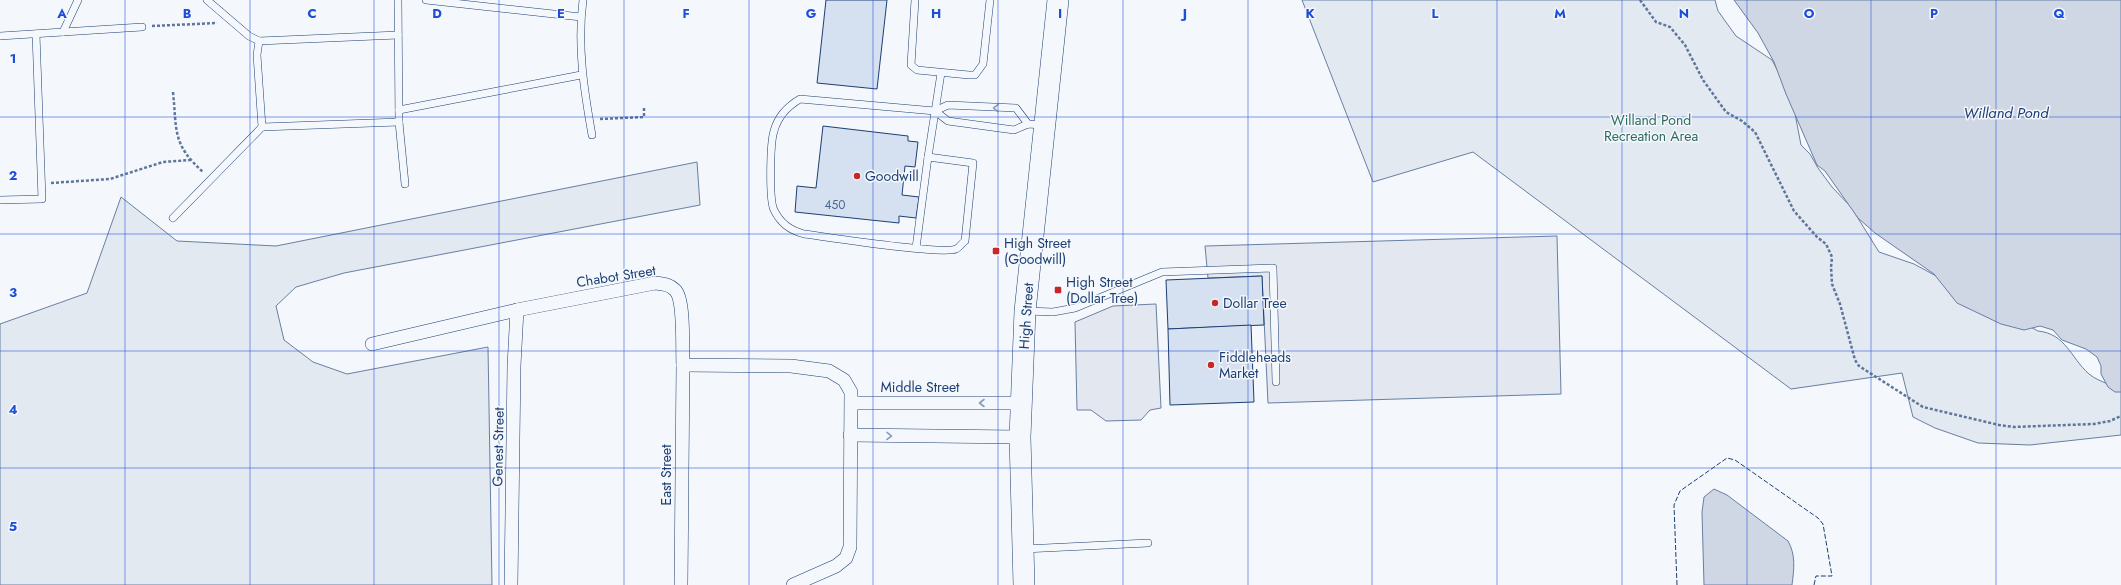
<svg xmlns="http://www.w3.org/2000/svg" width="2121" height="585" viewBox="0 0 2121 585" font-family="Jost,sans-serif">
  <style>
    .green { fill: #e3e9f0; stroke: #687fa3 }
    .parking { fill: #e3e8f0; stroke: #687fa3 }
    .water { fill: #cfd7e4; stroke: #687fa3 }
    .building { fill: #d5e0f0; stroke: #1d3f73 }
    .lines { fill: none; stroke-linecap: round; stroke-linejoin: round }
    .lane-casing { stroke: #1d3f73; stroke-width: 8 }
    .street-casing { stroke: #1d3f73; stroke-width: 14 }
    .primary-casing { stroke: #1d3f73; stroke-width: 22 }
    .path { stroke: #5e769c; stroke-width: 2.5; stroke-dasharray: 3 2; stroke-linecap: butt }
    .lane { stroke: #f4f7fb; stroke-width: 7 }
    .street { stroke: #f4f7fb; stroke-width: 13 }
    .primary { stroke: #f4f7fb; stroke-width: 21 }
    .fence { stroke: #1d3f73; stroke-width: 1; stroke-dasharray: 5 2; stroke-linecap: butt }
    .oneway { stroke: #889bb7 }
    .grid { fill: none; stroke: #1d4ed8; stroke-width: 1; stroke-opacity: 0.55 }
    .poi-dot { fill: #c62828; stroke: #f4f7fb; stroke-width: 1.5 }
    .labels { text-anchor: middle; stroke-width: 3; stroke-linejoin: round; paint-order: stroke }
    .number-label { font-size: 12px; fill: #4b6792 }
    .park-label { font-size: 14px; fill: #2c6c60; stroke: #f4f7fb }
    .poi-label { font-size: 14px; fill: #1d3f73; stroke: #f4f7fb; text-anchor: start }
    .street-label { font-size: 14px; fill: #1d3f73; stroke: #f4f7fb }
    .water-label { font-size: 15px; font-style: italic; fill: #1d3f73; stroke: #f4f7fb }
    .grid-label { font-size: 13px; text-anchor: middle; font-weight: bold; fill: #1d4ed8; stroke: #f4f7fb; stroke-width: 3; stroke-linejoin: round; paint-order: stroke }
  </style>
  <rect width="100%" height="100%" fill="#f4f7fb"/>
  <g class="green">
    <path d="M1302,0H1715L1718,11L1736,36L1772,60L1795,104L1796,119L1801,145L1810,154L1818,168L1832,187L1851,207L1879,252L1914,264L2038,331C2066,334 2070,357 2089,374C2095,379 2101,381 2108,384L2121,378V435L2030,445L1978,443L1935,428L1913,417L1902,373L1791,389L1473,152L1373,182Z"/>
    <polygon points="697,162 700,205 344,273 296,287 276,306 284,340 313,362 347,374 488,347 492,585 0,585 0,324 87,293 121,197 177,241 276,246"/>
  </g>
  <g class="parking">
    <polygon points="1557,236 1561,394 1268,403 1262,276 1208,278 1205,246"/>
    <polygon points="1156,304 1161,408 1150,410 1141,420 1106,421 1091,410 1077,410 1075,322 1113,306"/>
  </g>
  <g class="water">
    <polygon points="1734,0 2121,0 2121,392 2115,392 2108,387 2101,374 2101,366 2097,357 2086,349 2062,340 2053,330 2040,326 2024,330 2001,324 1957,303 1934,274 1875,233 1858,218 1825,171 1817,165 1786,94 1774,62 1758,33"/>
    <path d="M1714,489L1727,495L1788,541C1796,555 1794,569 1792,585H1704L1702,512L1704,497Z"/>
  </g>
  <g class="building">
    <polygon points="826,0 887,0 877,89 817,83"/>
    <polygon points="823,126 908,136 908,141 918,142 915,167 905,166 902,195 919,197 916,218 899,216 899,223 795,212 797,186 816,188"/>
    <polygon points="1262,276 1264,325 1168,329 1166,280"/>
    <polygon points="1251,325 1254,402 1170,405 1168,329"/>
  </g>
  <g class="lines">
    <g class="lane-casing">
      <g id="lane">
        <polyline points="398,0 399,122 405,184"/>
        <polyline points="426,0 581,17"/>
        <path d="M583,0C577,46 584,90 592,135"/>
        <polyline points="915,0 911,65 917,70 969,75 975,75 983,64 990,0"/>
        <polyline points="63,32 142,27"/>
        <polyline points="0,36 63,32 78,0"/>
        <polyline points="259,41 398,35"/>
        <path d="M941,73L928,157L973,163L965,241C962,243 959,248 956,249C941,255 827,237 804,234C790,230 781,224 774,210C769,200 770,143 774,131C778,116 788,106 800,99L935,111L948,105L1016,108L1028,124"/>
        <polyline points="399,110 581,75"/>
        <polyline points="935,111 948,121 1014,130 1028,124 1043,125"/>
        <polyline points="262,127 399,122"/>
        <polyline points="0,200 42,199 36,34"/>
        <polyline points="173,218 262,127 257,55 259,41 249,36 207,0"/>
        <polyline points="916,248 928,157"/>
        <polyline points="1027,311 1053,312 1075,308 1162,272 1273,268 1276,382"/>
        <polyline points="1024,549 1148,543"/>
      </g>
    </g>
    <g class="street-casing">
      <g id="street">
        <path d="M372,344L517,310L655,283C663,284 669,284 675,290C685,299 682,350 683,365L791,366L829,371L844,380L851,392L850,547L846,558L836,566L793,585"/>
        <polyline points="852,403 1021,403"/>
        <polyline points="850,435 1020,437"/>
        <polyline points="511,585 514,366 517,310"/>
        <polyline points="681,585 683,365"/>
      </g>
    </g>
    <g class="primary-casing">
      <polyline id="primary" points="1024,585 1020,437 1025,311 1058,0"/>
    </g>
    <g class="path">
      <polyline points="1640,0 1656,22 1670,27 1685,45 1703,80 1726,112 1742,121 1755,132 1794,211 1817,237 1826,244 1832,257 1831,267 1832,284 1840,304 1855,360 1859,366 1923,407 1999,425 2014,427 2094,424 2110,421 2121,416"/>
      <polyline points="152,26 217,23"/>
      <path d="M173,92C177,131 172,144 203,172"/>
      <polyline points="600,119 644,117 644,107"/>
      <polyline points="51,183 110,179 163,162 190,160"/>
    </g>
    <use href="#lane" class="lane"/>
    <use href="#street" class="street"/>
    <use href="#primary" class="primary"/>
    <polyline class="fence" points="1677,585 1674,505 1680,491 1727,458 1735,460 1818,518 1823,524 1832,576 1816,576 1814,585"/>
  </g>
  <defs><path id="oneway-chevron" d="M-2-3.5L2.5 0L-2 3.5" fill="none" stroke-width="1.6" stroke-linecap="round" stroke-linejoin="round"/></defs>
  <g class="oneway">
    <use href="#oneway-chevron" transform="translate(996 108) rotate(-178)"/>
    <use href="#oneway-chevron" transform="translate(982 403) rotate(-180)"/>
    <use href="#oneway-chevron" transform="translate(889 436) rotate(1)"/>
  </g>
  <path class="grid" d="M125,0V585M250,0V585M374,0V585M499,0V585M624,0V585M749,0V585M873,0V585M998,0V585M1123,0V585M1248,0V585M1372,0V585M1497,0V585M1622,0V585M1747,0V585M1871,0V585M1996,0V585M0,117H2121M0,234H2121M0,351H2121M0,468H2121"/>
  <g class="poi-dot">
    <circle cx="857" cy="176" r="4"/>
    <rect x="992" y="247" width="8" height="8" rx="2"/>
    <rect x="1054" y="286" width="8" height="8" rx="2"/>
    <circle cx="1215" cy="303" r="4"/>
    <circle cx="1211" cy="365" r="4"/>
  </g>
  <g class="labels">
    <g class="number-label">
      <text x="835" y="209">450</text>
    </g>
    <g class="park-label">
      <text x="1651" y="125">Willand Pond<tspan x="1651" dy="16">Recreation Area</tspan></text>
    </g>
    <g class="poi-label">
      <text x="865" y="181">Goodwill</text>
      <text x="1004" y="248">High Street<tspan x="1004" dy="16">(Goodwill)</tspan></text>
      <text x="1066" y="287">High Street<tspan x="1066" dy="16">(Dollar Tree)</tspan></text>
      <text x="1223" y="308">Dollar Tree</text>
      <text x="1219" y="362">Fiddleheads<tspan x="1219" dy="16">Market</tspan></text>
    </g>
    <g class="street-label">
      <text transform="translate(616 276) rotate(-9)" y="5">Chabot Street</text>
      <text transform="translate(1026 316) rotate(-86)" y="5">High Street</text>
      <text x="920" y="392">Middle Street</text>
      <text transform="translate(498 447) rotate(-89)" y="5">Genest Street</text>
      <text transform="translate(666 475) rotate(-90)" y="5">East Street</text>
    </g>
    <g class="water-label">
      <text x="2006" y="118">Willand Pond</text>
    </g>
  </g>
  <g class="grid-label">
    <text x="62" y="18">A</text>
    <text x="187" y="18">B</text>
    <text x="312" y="18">C</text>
    <text x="437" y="18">D</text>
    <text x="561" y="18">E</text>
    <text x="686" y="18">F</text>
    <text x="811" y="18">G</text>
    <text x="936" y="18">H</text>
    <text x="1060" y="18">I</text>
    <text x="1185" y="18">J</text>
    <text x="1310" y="18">K</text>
    <text x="1435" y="18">L</text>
    <text x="1560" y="18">M</text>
    <text x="1684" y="18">N</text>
    <text x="1809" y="18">O</text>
    <text x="1934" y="18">P</text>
    <text x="2059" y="18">Q</text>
    <text x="13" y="63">1</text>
    <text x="13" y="180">2</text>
    <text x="13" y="297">3</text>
    <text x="13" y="414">4</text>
    <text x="13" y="531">5</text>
  </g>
</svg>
